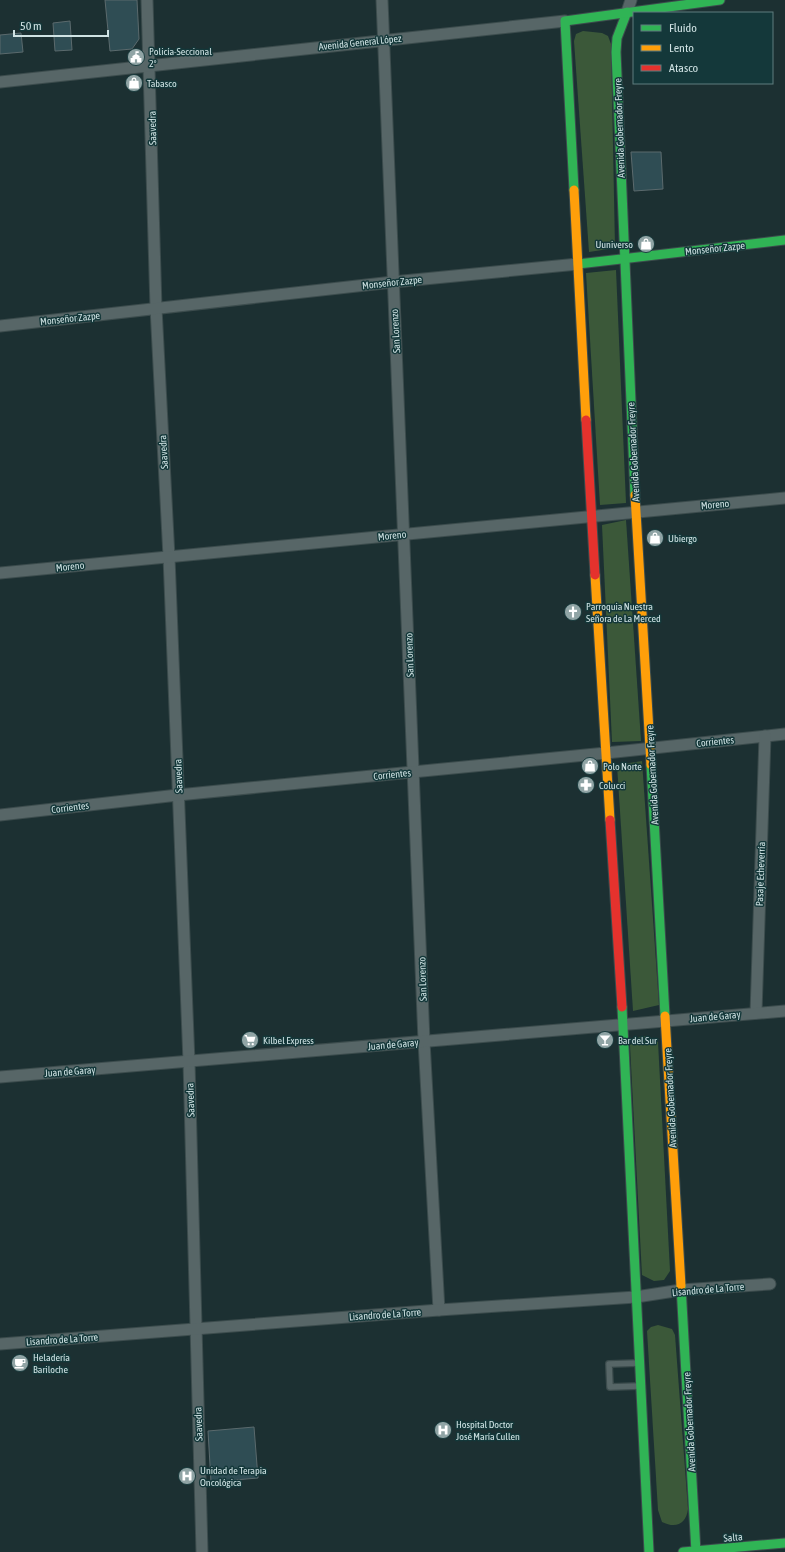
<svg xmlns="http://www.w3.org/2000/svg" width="785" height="1552" viewBox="0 0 785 1552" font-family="'Asap Condensed',sans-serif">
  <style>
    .green { fill: #3b5839 }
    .building { fill: #2f4d54; stroke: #5b6a6d }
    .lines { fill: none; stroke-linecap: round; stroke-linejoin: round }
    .lane-casing { stroke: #3c4c4d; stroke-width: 8 }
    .street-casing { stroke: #3c4c4d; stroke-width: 13 }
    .fast-casing { stroke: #3c4c4d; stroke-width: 11 }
    .slow-casing { stroke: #3c4c4d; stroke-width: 11 }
    .jam-casing { stroke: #3c4c4d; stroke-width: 11 }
    .lane { stroke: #576667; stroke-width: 5.5 }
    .street { stroke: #576667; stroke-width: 11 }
    .fast { stroke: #30b455; stroke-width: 9 }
    .slow { stroke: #ff9f0a; stroke-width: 9 }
    .jam { stroke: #e5322d; stroke-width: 9 }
    .labels { text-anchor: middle; stroke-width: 3; stroke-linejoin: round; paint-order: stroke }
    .street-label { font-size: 10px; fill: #cfe2e3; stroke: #14383a }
    .poi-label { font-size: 10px; fill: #cfe2e3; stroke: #14383a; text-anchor: start }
  </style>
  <rect width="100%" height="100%" fill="#1c3032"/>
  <g class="green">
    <polygon points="583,31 602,33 608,36 611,44 615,248 589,252 574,41 576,34"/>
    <polygon points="616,270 626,503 600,505 586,273"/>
    <polygon points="626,520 641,741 612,742 602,525"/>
    <polygon points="642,761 659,1005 633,1011 617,765"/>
    <polygon points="647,1036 658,1042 670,1271 664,1280 654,1281 642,1275 630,1045 639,1037"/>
    <path d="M658,1325L672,1329L675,1335L688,1509C686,1524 676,1529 662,1522L658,1510L647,1331L651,1327Z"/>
  </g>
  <g class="building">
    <polygon points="105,0 137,0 139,39 132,49 110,51"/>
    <polygon points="70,21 72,50 55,51 53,23"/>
    <polygon points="21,33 23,52 0,54 0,35"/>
    <polygon points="631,152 661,152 663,189 634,191"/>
    <polygon points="254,1427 258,1478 211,1482 208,1431"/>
  </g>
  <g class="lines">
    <g class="lane-casing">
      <polyline id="lane" points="639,1363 609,1364 610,1387 640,1386"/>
    </g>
    <g class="street-casing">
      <g id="street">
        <polyline points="147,0 156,308 169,557 189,1062 202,1552"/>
        <polyline points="382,0 424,1041 439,1310"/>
        <polyline points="627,12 631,0"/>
        <polyline points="0,82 565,21"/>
        <polyline points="0,326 393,282 578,264"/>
        <polyline points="0,573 785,498"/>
        <polyline points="0,815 178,795 606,753 785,734"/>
        <polyline points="756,1013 765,736"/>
        <polyline points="0,1077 785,1011"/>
        <polyline points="0,1344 439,1310 636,1297 681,1290 770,1284"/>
      </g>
    </g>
    <g class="fast-casing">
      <g id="fast">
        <polyline points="627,12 617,38 616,52 635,495"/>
        <polyline points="574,190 565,21 720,0"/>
        <polyline points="578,264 785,240"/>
        <polyline points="651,765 665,1016"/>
        <polyline points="622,1007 649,1552"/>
        <polyline points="681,1286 696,1552"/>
        <polyline points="683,1552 785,1543"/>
      </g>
    </g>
    <g class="slow-casing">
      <g id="slow">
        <polyline points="574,190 586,420"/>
        <polyline points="635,495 651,765"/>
        <polyline points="595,575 610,820"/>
        <polyline points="665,1016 681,1286"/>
      </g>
    </g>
    <g class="jam-casing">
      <g id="jam">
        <polyline points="586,420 595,575"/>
        <polyline points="610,820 622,1007"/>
      </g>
    </g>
    <use href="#lane" class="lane"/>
    <use href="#street" class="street"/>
    <use href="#fast" class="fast"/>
    <use href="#slow" class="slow"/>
    <use href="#jam" class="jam"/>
  </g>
  <defs>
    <g id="civic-disc" transform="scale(0.9)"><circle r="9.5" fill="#90a4a5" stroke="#14383a"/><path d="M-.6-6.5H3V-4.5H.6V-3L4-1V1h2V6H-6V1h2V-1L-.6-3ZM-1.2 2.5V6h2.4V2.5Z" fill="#fff"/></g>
    <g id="shop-disc" transform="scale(0.9)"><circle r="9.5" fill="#90a4a5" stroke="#14383a"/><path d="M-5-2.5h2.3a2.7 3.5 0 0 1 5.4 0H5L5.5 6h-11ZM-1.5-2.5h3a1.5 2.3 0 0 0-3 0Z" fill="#fff"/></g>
    <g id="church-disc" transform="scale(0.9)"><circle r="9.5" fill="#90a4a5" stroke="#14383a"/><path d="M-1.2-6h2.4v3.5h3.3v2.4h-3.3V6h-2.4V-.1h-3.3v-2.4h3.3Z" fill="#fff"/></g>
    <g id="pharmacy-disc" transform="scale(0.9)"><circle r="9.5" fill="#90a4a5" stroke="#14383a"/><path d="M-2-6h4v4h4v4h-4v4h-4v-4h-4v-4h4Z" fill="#fff"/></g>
    <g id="supermarket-disc" transform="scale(0.9)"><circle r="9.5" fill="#90a4a5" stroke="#14383a"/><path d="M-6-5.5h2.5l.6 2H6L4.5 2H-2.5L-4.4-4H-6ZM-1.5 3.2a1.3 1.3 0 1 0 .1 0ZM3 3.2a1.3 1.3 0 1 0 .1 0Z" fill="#fff"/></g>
    <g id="bar-disc" transform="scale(0.9)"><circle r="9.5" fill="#90a4a5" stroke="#14383a"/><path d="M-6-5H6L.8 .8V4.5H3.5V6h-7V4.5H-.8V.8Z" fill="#fff"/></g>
    <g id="cafe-disc" transform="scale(0.9)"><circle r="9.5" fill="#90a4a5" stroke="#14383a"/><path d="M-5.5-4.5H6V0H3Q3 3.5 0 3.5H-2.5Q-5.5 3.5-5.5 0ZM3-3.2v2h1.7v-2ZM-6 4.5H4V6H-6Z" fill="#fff"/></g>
    <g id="hospital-disc" transform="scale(0.9)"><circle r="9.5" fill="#90a4a5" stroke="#14383a"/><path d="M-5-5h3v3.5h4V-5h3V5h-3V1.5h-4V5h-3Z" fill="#fff"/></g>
  </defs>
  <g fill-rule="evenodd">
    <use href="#civic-disc" x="136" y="57"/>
    <use href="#shop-disc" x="134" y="83"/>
    <use href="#shop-disc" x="646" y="244"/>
    <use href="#shop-disc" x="655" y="538"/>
    <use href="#church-disc" x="573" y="612"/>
    <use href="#shop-disc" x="590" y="766"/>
    <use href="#pharmacy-disc" x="586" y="785"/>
    <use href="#supermarket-disc" x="250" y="1040"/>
    <use href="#bar-disc" x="605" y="1040"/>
    <use href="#cafe-disc" x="20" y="1363"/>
    <use href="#hospital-disc" x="443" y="1430"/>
    <use href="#hospital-disc" x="187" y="1476"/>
  </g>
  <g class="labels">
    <g class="street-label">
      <text transform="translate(360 42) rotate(-6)" y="4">Avenida General López</text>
      <text transform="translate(152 128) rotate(-91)" y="4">Saavedra</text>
      <text transform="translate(619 128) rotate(-92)" y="4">Avenida Gobernador Freyre</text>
      <text transform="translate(715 248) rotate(-6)" y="4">Monseñor Zazpe</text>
      <text transform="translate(392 282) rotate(-6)" y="4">Monseñor Zazpe</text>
      <text transform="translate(70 318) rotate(-6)" y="4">Monseñor Zazpe</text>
      <text transform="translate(395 331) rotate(-93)" y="4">San Lorenzo</text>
      <text transform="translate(163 452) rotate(-93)" y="4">Saavedra</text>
      <text transform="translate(633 452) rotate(-93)" y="4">Avenida Gobernador Freyre</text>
      <text transform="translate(715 504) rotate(-5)" y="4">Moreno</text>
      <text transform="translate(392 535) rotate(-6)" y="4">Moreno</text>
      <text transform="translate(70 566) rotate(-6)" y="4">Moreno</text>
      <text transform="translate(409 655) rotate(-92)" y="4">San Lorenzo</text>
      <text transform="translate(715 741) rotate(-6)" y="4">Corrientes</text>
      <text transform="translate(392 774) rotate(-6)" y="4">Corrientes</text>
      <text transform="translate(652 775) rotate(-93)" y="4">Avenida Gobernador Freyre</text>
      <text transform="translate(178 776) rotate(-92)" y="4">Saavedra</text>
      <text transform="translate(70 807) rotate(-7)" y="4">Corrientes</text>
      <text transform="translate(760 874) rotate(-88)" y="4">Pasaje Echeverría</text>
      <text transform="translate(422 979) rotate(-92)" y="4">San Lorenzo</text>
      <text transform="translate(715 1016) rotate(-5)" y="4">Juan de Garay</text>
      <text transform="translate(393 1044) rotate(-5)" y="4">Juan de Garay</text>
      <text transform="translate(70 1071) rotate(-4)" y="4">Juan de Garay</text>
      <text transform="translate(670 1098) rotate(-93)" y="4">Avenida Gobernador Freyre</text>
      <text transform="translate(190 1100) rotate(-92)" y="4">Saavedra</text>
      <text transform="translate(708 1289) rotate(-5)" y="4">Lisandro de La Torre</text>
      <text transform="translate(385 1314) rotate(-4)" y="4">Lisandro de La Torre</text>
      <text transform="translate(62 1339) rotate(-4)" y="4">Lisandro de La Torre</text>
      <text transform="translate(689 1422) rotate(-93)" y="4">Avenida Gobernador Freyre</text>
      <text transform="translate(198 1424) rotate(-92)" y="4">Saavedra</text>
      <text transform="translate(733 1537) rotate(-5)" y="4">Salta</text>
    </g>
    <g class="poi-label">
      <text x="149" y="55">Policía-Seccional<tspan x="149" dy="12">2°</tspan></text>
      <text x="147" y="87">Tabasco</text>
      <text x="633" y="248" text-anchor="end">Uuniverso</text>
      <text x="668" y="542">Ubiergo</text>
      <text x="586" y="610">Parroquia Nuestra<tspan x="586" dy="12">Señora de La Merced</tspan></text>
      <text x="603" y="770">Polo Norte</text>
      <text x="599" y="789">Colucci</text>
      <text x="263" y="1044">Kilbel Express</text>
      <text x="618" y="1044">Bar del Sur</text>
      <text x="33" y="1361">Heladería<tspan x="33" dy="12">Bariloche</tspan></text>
      <text x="456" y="1428">Hospital Doctor<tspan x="456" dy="12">José María Cullen</tspan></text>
      <text x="200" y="1474">Unidad de Terapia<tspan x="200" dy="12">Oncológica</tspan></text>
    </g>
  </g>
  <rect x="633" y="12" width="140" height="72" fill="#14383a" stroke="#5f7c7e"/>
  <rect x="641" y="25" width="20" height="6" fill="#30b455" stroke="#5f7c7e"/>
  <text x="669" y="32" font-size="12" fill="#cfe2e3">Fluido</text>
  <rect x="641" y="45" width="20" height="6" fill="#ff9f0a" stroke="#5f7c7e"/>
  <text x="669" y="52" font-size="12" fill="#cfe2e3">Lento</text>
  <rect x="641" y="65" width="20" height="6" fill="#e5322d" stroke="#5f7c7e"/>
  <text x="669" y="72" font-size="12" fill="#cfe2e3">Atasco</text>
  <path d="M14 30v6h94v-6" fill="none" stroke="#cfe2e3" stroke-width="2"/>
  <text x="20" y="30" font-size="12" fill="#cfe2e3" stroke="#14383a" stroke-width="3" paint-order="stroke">50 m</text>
</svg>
